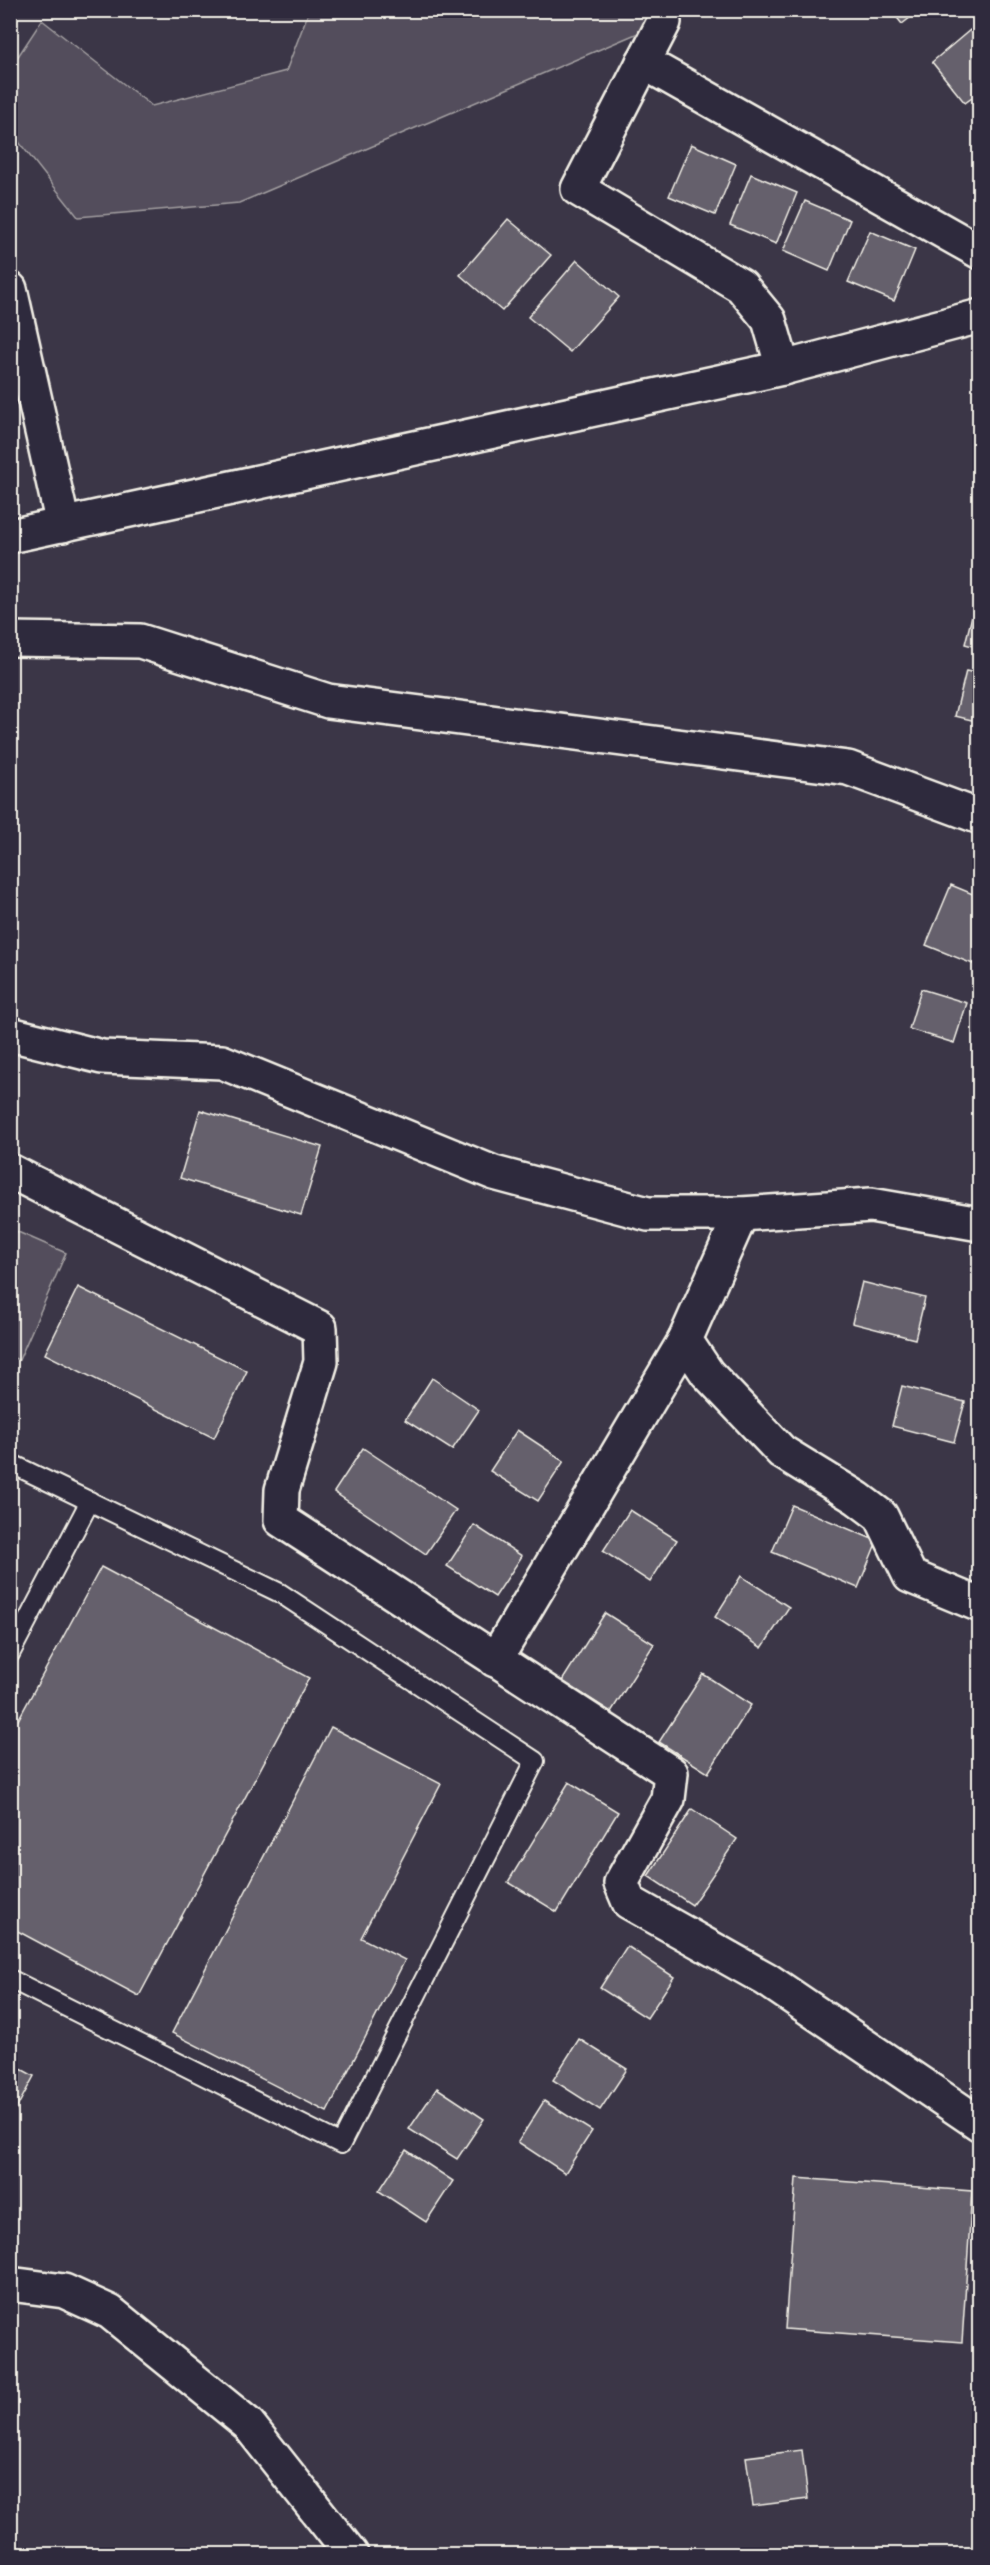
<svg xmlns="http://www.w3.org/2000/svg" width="990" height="2565" viewBox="0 0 990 2565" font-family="Itim,sans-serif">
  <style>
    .green { fill: #534e5c; stroke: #a4a0a2; stroke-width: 1.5 }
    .building { fill: #65616c; stroke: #f4f1e8; stroke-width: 1.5 }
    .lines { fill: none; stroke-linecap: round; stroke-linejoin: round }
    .service-casing { stroke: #f4f1e8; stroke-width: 22 }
    .minor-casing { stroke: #f4f1e8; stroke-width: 38 }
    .tertiary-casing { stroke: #f4f1e8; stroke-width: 38 }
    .service { stroke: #2f2a3d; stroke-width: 18 }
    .minor { stroke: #2f2a3d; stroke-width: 33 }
    .tertiary { stroke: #2f2a3d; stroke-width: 33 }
  </style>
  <rect width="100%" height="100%" fill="#3b3647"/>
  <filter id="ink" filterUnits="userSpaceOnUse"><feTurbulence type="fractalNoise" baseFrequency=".0167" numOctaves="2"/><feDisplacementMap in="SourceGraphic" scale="12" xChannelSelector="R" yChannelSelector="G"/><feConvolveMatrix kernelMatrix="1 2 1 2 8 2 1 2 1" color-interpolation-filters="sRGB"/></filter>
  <g filter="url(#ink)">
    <g class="green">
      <polygon points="648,10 664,22 239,203 78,217 11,132 11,67 42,20 152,106 286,71 309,11"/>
      <polygon points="11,1229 66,1253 19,1360 11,1357"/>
    </g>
    <g class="building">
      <polygon points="891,10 920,10 902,24"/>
      <polygon points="970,30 980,41 980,92 965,103 932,62"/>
      <polygon points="691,144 736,164 715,215 669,196"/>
      <polygon points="751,174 797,193 776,244 730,225"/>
      <polygon points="805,201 850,220 829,271 783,251"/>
      <polygon points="508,219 551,255 502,311 460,275"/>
      <polygon points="870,231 915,250 894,301 848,282"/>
      <polygon points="577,260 619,297 570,352 528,317"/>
      <polygon points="976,600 980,601 980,648 965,644"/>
      <polygon points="966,671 980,674 980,722 955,716"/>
      <polygon points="951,885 980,897 980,967 926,945"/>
      <polygon points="921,989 967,1003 954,1043 909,1029"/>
      <polygon points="980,1061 980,1094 972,1092"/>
      <polygon points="200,1110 322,1147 301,1215 180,1178"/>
      <polygon points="862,1282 925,1298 915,1339 852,1323"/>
      <polygon points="78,1287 247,1371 214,1438 45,1354"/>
      <polygon points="432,1378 479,1410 452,1450 405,1420"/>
      <polygon points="902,1386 965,1402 954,1442 892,1426"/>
      <polygon points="517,1430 564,1461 538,1501 490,1471"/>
      <polygon points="363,1448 456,1510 426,1554 334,1492"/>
      <polygon points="792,1505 877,1541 858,1588 772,1552"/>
      <polygon points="630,1510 677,1540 650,1582 603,1551"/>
      <polygon points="474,1525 522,1556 495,1597 447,1566"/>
      <polygon points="101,1567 309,1678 139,1996 10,1927 10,1735"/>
      <polygon points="741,1576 789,1607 762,1648 715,1617"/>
      <polygon points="605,1613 654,1644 611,1712 562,1681"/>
      <polygon points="703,1674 751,1705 708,1773 659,1742"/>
      <polygon points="331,1727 441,1784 361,1938 405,1960 327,2112 172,2033"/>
      <polygon points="569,1782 618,1812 557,1912 508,1882"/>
      <polygon points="692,1809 737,1839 692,1905 648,1876"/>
      <polygon points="627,1946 674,1977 647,2018 600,1988"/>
      <polygon points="579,2039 627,2069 600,2110 553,2080"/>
      <polygon points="10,2063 34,2076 10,2120"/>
      <polygon points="437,2088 484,2119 457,2159 409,2129"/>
      <polygon points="544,2101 592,2131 565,2173 518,2142"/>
      <polygon points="406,2150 453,2181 426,2222 379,2191"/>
      <polygon points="796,2178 972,2191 962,2342 785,2329"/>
      <polygon points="802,2450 808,2499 753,2506 746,2457"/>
    </g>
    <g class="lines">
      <g class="service-casing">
        <g id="service">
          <polyline points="10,1463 280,1593 535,1761 341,2144 10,1979"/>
          <polyline points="10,1654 90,1501"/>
        </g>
      </g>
      <g class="minor-casing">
        <g id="minor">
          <polyline points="664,22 578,189 741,286 769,320 783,368"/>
          <polyline points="643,62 980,252"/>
          <polyline points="10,289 63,525"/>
          <polyline points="10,639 140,641 328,701 848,768 980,817"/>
          <polyline points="10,1034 102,1057 222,1062 494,1173 648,1214 741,1214 871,1205 980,1224"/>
          <polyline points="10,1171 320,1328 321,1362 282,1490 281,1520 671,1773 668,1799 621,1883 629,1902 766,1979 980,2124"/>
          <polyline points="741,1214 685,1340 707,1373 782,1452 857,1498 881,1516 910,1576 980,1605"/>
          <polyline points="495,1660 685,1340"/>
          <polyline points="10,2284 64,2291 110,2312 248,2424 351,2554"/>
        </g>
      </g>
      <g class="tertiary-casing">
        <polyline id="tertiary" points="10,536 783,368 980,316"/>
      </g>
      <use href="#service" class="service"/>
      <use href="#minor" class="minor"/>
      <use href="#tertiary" class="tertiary"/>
    </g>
  </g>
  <rect width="990" height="2565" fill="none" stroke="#2f2a3d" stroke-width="36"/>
  <rect x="18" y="18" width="954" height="2529" fill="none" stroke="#f4f1e8" stroke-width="2" filter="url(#ink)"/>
</svg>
